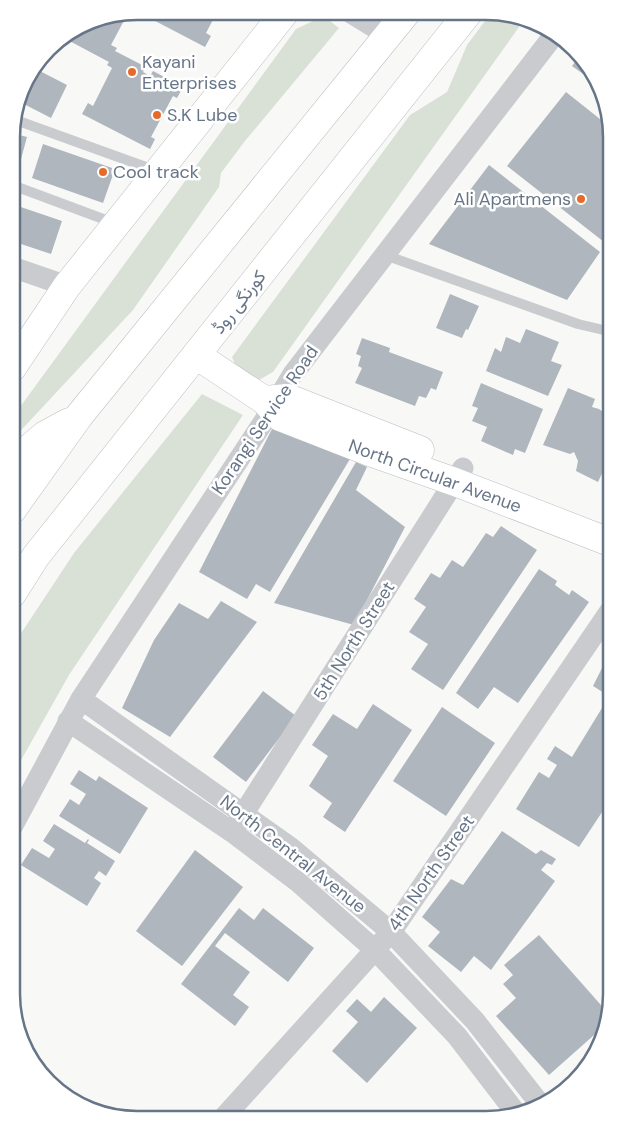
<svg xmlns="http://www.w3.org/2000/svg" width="623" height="1131" viewBox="0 0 623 1131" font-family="'DM Sans',Vazirmatn,sans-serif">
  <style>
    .green { fill: #d9e1d7 }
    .building { fill: #afb6bd }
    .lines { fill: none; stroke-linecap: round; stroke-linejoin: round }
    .secondary-casing { stroke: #bbbec4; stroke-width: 29 }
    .primary-casing { stroke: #bbbec2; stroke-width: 29 }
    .lane { stroke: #c9cbcf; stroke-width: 10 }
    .street { stroke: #c9cbcf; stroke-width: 21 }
    .secondary { stroke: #fff; stroke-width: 28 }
    .primary { stroke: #fff; stroke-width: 28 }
    .poi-dot { fill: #e76b28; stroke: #fff; stroke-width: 2 }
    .labels { text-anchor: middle; stroke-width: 5; stroke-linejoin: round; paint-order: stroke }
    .poi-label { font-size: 18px; fill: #677588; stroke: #fff; text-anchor: start }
    .street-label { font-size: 18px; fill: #677588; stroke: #fff }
    .rim { fill: none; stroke: #677588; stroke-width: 2.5 }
  </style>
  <rect width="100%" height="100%" fill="#f8f9f6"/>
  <g class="green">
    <path d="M491,13L511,14L524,20L273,372L259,380C243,375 238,372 232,357L410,115L447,92L467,45Z"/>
    <polygon points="313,21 330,21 339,28 245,141 221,173 219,187 133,310 12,440 12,418 296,29"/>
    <polygon points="202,394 243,415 69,675 20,762 12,780 12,647 74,553"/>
  </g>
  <g class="building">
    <polygon points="136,11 137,11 217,12 206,33 211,36 205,47"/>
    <polygon points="128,13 111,45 117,48 115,51 146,67 143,72 150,76 153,71 183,87 177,98 173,96 151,137 155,139 150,149 82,114 88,103 93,106 112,68 107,65 109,62 62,37 89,21"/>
    <polygon points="579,57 597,84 572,66"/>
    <polygon points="34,68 67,85 51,118 18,101 24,81"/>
    <polygon points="566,92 610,127 612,137 612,232 604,242 507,166"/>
    <polygon points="12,133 27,137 17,174 12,172"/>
    <polygon points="43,144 115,169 103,203 32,178"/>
    <polygon points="489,165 600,252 567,300 429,244"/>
    <polygon points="12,204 62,221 51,254 12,241"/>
    <polygon points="450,294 479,306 468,330 466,329 462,338 436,328"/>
    <polygon points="526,329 559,342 551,361 562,365 548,396 486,371 495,348 501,352 506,337 520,343"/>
    <polygon points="362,338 390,348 389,352 443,372 436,390 431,388 426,398 419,396 415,406 355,383 362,368 358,366 361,356 356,354"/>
    <polygon points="612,382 612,400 604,385"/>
    <polygon points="481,383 543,409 525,453 515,449 513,455 481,441 487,427 472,421 478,408 472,406"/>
    <polygon points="568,388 595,399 592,407 599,409 603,412 605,427 612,431 612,452 598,482 576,471 578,461 574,452 570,454 543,445"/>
    <polygon points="272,429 350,459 270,592 256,584 247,599 199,572"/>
    <polygon points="356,462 367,467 356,490 405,527 354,625 274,603"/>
    <polygon points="501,526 537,550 443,690 411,669 428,644 409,632 426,607 414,599 431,573 440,578 452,560 463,567 486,533 493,537"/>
    <polygon points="539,569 557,581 555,585 569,595 572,590 589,602 518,703 494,687 478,709 456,693"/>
    <polygon points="221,601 257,622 170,737 122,708 154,640 179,603 208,619"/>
    <polygon points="603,666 612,671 612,698 593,686"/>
    <polygon points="263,691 296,716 246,782 213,757"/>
    <polygon points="373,704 412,730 345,832 323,817 332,803 309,786 328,756 312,745 333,714 357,729"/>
    <polygon points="442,707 495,743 446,816 393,781"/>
    <polygon points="602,708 612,714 612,797 579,847 516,809 539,772 549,778 557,765 547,759 555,746 572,757"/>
    <polygon points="79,770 96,781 99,776 148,808 120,854 59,816 70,799 79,805 86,794 70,784"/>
    <polygon points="54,824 85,843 88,839 89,840 87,843 115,861 106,876 99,871 94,878 101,883 87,906 21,865 32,848 49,858 55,849 43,841"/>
    <polygon points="502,831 536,854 541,850 556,859 552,865 547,863 541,870 555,881 491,970 474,956 461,972 428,946 440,932 422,917 451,879 463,885"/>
    <polygon points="195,850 243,887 182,966 136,931"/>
    <polygon points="239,908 254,920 263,908 314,948 288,982 225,933 215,946 250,972 233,995 249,1007 235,1026 181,984"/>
    <polygon points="539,935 608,1013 602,1028 549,1075 496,1016 516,998 503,984 513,975 504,965"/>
    <polygon points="384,997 417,1028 367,1083 332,1051 358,1022 346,1011 357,999 371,1012"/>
  </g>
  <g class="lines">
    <g class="secondary-casing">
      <g id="secondary">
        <polyline points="196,355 264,400 280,417 367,451 455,482 612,543"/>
        <polyline points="12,368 67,286 285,12"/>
        <polyline points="264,400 288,398 420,450"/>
      </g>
    </g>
    <g class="primary-casing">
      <g id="primary">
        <polyline points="12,463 45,435 69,422"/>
        <polyline points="12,510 79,416 406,13"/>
        <polyline points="12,594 36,556 468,13"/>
      </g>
    </g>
    <g class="lane">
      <polyline points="13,119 157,171"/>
      <polyline points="12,185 114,223"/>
      <polyline points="385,255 578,324 612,332"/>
    </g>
    <g class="street">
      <polyline points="351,13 387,35"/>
      <polyline points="12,267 67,286"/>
      <polyline points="81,699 290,847 391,932 475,1021 540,1104"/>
      <polyline points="68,721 232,832 298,882 375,950 457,1036 516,1113"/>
      <polyline points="237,824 463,468"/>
      <polyline points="11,829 81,699 272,409 293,374 554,35"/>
      <polyline points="224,1117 391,932 612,608"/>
    </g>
    <use href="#secondary" class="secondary"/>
    <use href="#primary" class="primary"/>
  </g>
  <g class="poi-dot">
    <circle cx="132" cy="72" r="5"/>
    <circle cx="157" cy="115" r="5"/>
    <circle cx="103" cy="172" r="5"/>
    <circle cx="581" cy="199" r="5"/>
  </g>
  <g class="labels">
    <g class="poi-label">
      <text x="142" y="68">Kayani<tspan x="142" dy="21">Enterprises</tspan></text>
      <text x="167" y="121">S.K Lube</text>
      <text x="113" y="178">Cool track</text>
      <text x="571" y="205" text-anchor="end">Ali Apartmens</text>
    </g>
    <g class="street-label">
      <text transform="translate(239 302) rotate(-52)" y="6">کورنگی روڈ</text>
      <text transform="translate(265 420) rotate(-56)" y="6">Korangi Service Road</text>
      <text transform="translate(435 476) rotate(20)" y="6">North Circular Avenue</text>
      <text transform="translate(354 641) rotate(-58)" y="6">5th North Street</text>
      <text transform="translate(293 854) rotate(38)" y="6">North Central Avenue</text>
      <text transform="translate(431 873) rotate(-55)" y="6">4th North Street</text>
    </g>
  </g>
  <path d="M0 0H623V1131H0ZM137 20H486A117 117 0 0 1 603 137V994A117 117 0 0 1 486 1111H137A117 117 0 0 1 20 994V137A117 117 0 0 1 137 20Z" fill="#fff" fill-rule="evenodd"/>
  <path class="rim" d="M137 20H486A117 117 0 0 1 603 137V994A117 117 0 0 1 486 1111H137A117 117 0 0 1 20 994V137A117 117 0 0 1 137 20Z"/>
</svg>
